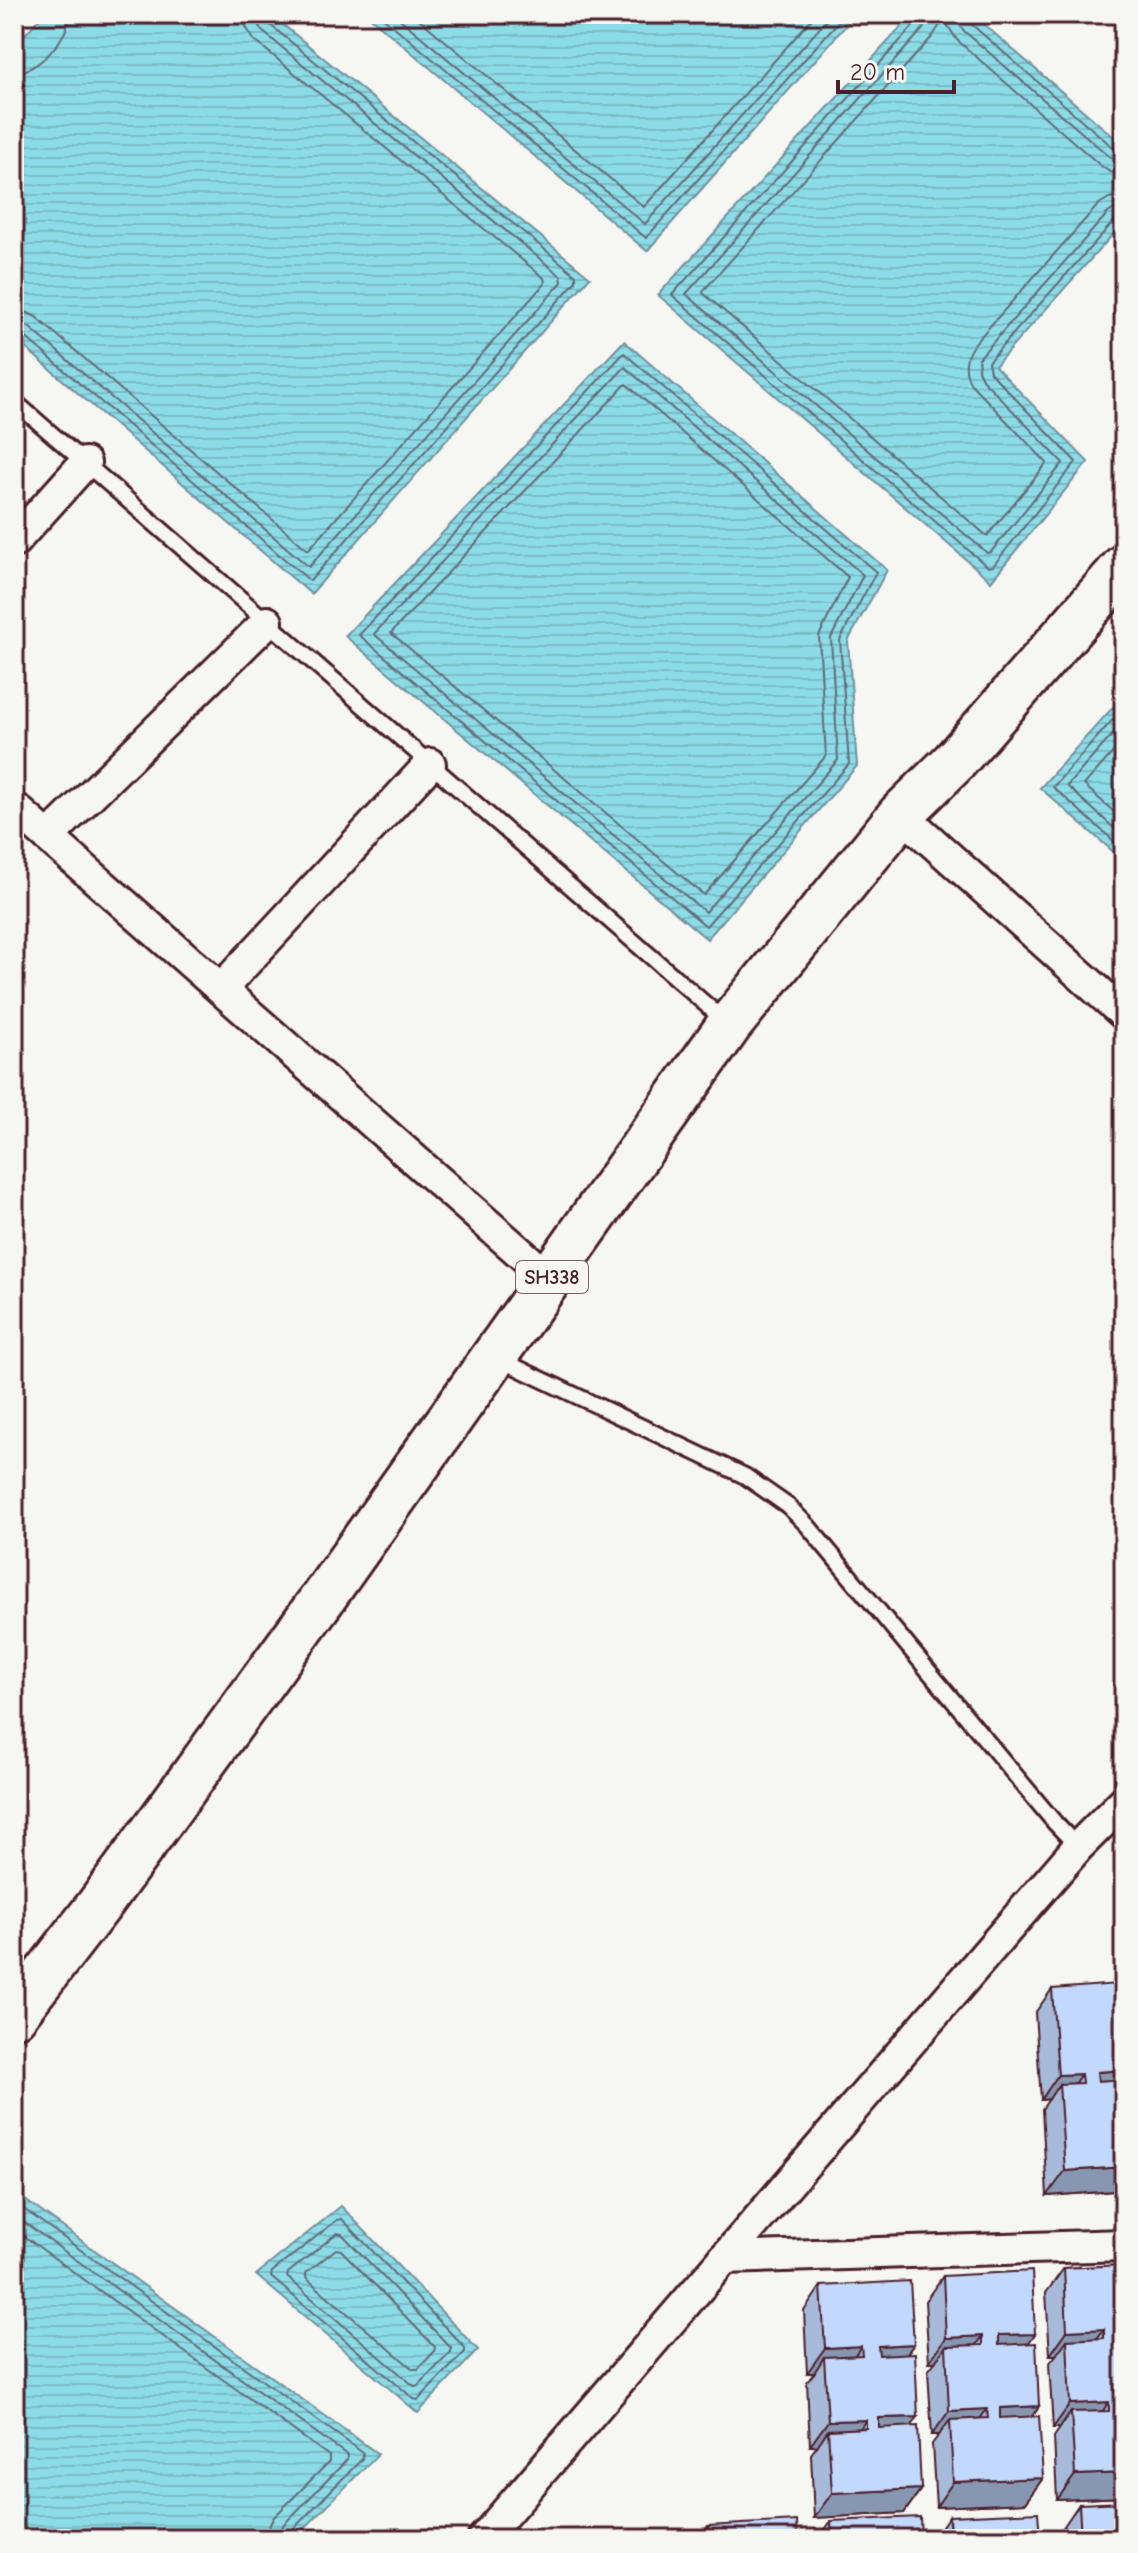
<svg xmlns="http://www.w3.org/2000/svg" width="1138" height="2553" viewBox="0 0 1138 2553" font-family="'Comic Neue',sans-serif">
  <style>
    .water { fill: url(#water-rules); stroke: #72909c; stroke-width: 2 }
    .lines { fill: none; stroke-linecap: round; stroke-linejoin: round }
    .shore { stroke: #646b77; stroke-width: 2 }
    .service-casing { stroke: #4a1f2b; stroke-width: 20 }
    .minor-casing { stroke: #4a1f2b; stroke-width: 36 }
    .primary-casing { stroke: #4a1f2b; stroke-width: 50 }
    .service { stroke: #f6f6f2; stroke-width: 14 }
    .minor { stroke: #f6f6f2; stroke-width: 30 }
    .primary { stroke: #f6f6f2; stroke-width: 44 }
    .wall { fill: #a8bada; stroke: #4a1f2b; stroke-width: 2 }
    .shaded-wall { fill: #8897b1; stroke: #4a1f2b; stroke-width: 2 }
    .building { fill: #c3d8fd; stroke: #4a1f2b; stroke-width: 2 }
    .labels { text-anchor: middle; stroke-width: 7; stroke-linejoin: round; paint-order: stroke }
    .shield { fill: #f6f6f2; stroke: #7e6067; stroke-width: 2 }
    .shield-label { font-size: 20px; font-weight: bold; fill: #4a1f2b }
  </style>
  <defs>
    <pattern id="water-rules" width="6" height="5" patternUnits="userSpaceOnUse" patternTransform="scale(2)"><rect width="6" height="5" fill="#8cdce8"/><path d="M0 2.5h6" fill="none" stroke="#7abcc7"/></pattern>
  </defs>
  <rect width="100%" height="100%" fill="#f6f6f2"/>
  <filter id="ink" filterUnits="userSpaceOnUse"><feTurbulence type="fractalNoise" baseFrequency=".0125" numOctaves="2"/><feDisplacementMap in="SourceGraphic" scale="16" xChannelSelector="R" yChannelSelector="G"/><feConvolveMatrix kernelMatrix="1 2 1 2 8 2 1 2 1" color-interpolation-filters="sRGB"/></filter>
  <g filter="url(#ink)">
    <g class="water">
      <polygon points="43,14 270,14 590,277 311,594 14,338 14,47"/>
      <polygon points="366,14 856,14 647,251"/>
      <polygon points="913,14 972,14 1124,146 1124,222 995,366 1088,462 991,581 658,295"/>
      <polygon points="624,341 887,570 848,641 857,766 707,939 345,636"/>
      <polygon points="1124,695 1124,861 1040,788"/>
      <polygon points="14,2192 378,2454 294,2539 14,2539"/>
      <polygon points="341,2206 478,2350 418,2413 256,2275"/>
    </g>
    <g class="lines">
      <g class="shore">
        <polyline points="379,14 646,238 845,14"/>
        <polyline points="394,14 645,224 832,14"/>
        <polyline points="413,14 644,207 816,14"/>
        <polyline points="918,14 916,23 672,295 988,567 993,566 1076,462 990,372 988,362 1115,220 1124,217"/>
        <polyline points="928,14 923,29 686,294 987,553 991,552 1063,463 982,379 978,370 979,358 1108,213 1116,208 1124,207"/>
        <polyline points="958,14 959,24 964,31 1110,157 1124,162"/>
        <polyline points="968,14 971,24 1115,149 1124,151"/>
        <path d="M14,73C38,72 69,38 70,14"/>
        <path d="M1124,174L1110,172L1101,166L957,40L946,23L942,22L932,37L704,290L703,293L987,536L1047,463L971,384C963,370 964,357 974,344L1099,204L1109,198L1124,195"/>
        <polyline points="14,310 24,311 36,317 308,550 545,283 544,278 254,40 246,27 244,14"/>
        <polyline points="14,322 29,327 309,567 562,282 561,276 262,31 257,23 256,14"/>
        <polyline points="14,332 23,335 310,581 576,281 576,275 269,24 266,14"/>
        <polygon points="624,353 876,572 840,640 849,764 706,926 359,635"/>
        <polygon points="625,367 863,575 831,638 838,760 705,912 374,634"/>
        <polygon points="626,384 848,577 819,636 826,756 704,895 391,633"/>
        <polyline points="1124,707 1053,787 1124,850"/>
        <polyline points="1124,722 1067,786 1124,837"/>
        <polyline points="1124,740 1084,785 1124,821"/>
        <polyline points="14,2202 363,2453 362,2459 292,2530 289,2539"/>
        <polyline points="14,2215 347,2455 347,2460 283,2525 279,2539"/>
        <polygon points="342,2219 465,2348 465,2352 418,2400 414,2399 271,2277 272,2272 337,2220"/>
        <polyline points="14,2229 329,2456 329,2462 273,2518 268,2529 267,2539"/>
        <polygon points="337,2233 342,2234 451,2348 451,2352 418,2386 414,2386 287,2277 288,2273"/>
        <polygon points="336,2249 341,2250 435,2347 434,2352 418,2369 413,2369 306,2278 306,2273"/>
      </g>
      <g class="service-casing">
        <g id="service">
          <polyline points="14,401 726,1022"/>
          <polyline points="497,1358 745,1476 788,1506 808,1526 1055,1823 1078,1847"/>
        </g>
      </g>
      <g class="minor-casing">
        <g id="minor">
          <polyline points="14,542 85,463"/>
          <polyline points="14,807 550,1279"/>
          <polyline points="901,814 1124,1014"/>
          <polyline points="48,837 267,622"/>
          <polyline points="221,989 430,764"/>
          <polyline points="724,2258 1124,2245"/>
          <polyline points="483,2539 992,1947 1078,1847 1124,1801"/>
        </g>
      </g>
      <g class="primary-casing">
        <polyline id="primary" points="14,2015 100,1904 323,1598 730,1024 901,814 954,762 1124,567"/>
      </g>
      <use href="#service" class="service"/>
      <use href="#minor" class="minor"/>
      <use href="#primary" class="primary"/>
    </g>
    <g class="wall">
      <polygon points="1052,1989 1117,2080 1124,2079 1124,2177 1114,2191 1047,2196 1042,2109 1049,2099 1041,2100 1035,2013"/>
      <polygon points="1124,2265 1124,2497 1057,2500 1054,2437 1060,2428 1053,2428 1049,2364 1056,2355 1050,2355 1046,2293 1064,2268"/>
      <polygon points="943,2276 1028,2343 1039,2406 1032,2416 1043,2478 1025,2503 936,2507 932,2444 939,2435 932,2435 928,2371 935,2362 929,2362 925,2301"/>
      <polygon points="821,2286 914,2344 907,2354 912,2426 921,2489 904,2513 814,2518 811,2454 817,2446 810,2446 807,2382 814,2373 807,2373 804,2311"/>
      <polygon points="1079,2504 1124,2539 1062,2539 1062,2529"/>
      <polygon points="949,2516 950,2539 933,2539"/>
      <polygon points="831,2521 921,2539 818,2539"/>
      <polygon points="708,2526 798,2539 699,2539"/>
    </g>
    <g class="shaded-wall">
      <polygon points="1124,2070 1107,2095 1080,2097 1097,2072"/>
      <polygon points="1081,2074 1064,2098 1059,2084 1049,2099 1041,2100 1058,2075"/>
      <polygon points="1124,2167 1124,2177 1114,2191 1047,2196 1065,2171"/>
      <polygon points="1120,2328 1124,2328 1124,2351 1103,2353"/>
      <polygon points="1104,2329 1086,2353 1067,2340 1056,2355 1050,2355 1067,2331"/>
      <polygon points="1035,2334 1018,2358 982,2360 999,2335"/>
      <polygon points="983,2336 966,2360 946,2346 935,2362 929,2362 946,2338"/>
      <polygon points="914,2344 896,2368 861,2370 878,2346"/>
      <polygon points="861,2346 844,2371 824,2357 814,2373 807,2373 825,2348"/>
      <polygon points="1109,2402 1092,2426 1071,2412 1060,2428 1053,2428 1070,2404"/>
      <polygon points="1039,2406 1022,2431 982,2433 1000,2408"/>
      <polygon points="987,2409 970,2433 950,2420 939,2435 932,2435 949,2411"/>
      <polygon points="918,2417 901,2442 861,2443 879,2418"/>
      <polygon points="866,2420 849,2444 828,2430 817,2446 810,2446 828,2421"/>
      <polygon points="1124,2473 1124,2497 1057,2500 1075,2475"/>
      <polygon points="1043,2478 1025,2503 936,2507 953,2482"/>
      <polygon points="921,2489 904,2513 814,2518 832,2493"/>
    </g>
    <g class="building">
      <polygon points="1118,1984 1124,2070 1097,2072 1098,2081 1124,2079 1124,2167 1065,2171 1059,2084 1082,2083 1081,2074 1058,2075 1052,1989"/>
      <polygon points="1124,2265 1124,2328 1120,2328 1121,2337 1124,2337 1124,2401 1121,2401 1122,2410 1124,2410 1124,2473 1075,2475 1071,2412 1109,2411 1109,2402 1070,2404 1067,2340 1104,2338 1104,2329 1067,2331 1064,2268"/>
      <polygon points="1032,2271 1035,2334 999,2335 999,2345 1036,2343 1039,2406 1000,2408 1000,2418 1039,2416 1043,2478 953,2482 950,2420 988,2418 987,2409 949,2411 946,2346 983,2345 983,2336 946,2338 943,2276"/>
      <polygon points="910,2281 914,2344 878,2346 879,2355 915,2353 918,2417 879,2418 879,2428 918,2426 921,2489 832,2493 828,2430 866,2428 866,2420 828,2421 824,2357 862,2355 861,2346 825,2348 821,2286"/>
      <polygon points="1124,2502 1124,2539 1081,2539 1079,2504"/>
      <polygon points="1038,2512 1040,2539 950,2539 949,2516"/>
      <polygon points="920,2517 921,2539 832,2539 831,2521"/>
      <polygon points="797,2521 798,2539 709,2539 708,2526"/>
    </g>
  </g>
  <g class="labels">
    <rect class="shield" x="516" y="1261" width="72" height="32" rx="6"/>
    <g class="shield-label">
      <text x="552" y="1284">SH338</text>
    </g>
  </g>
  <rect width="1138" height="2553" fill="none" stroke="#f6f6f2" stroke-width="48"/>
  <rect x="24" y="24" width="1090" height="2505" fill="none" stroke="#4a1f2b" stroke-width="3" filter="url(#ink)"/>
  <path d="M838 80v12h116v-12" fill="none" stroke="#4a1f2b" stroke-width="4"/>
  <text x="850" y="80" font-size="24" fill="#4a1f2b" stroke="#f6f6f2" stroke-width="6" paint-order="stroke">20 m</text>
</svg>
